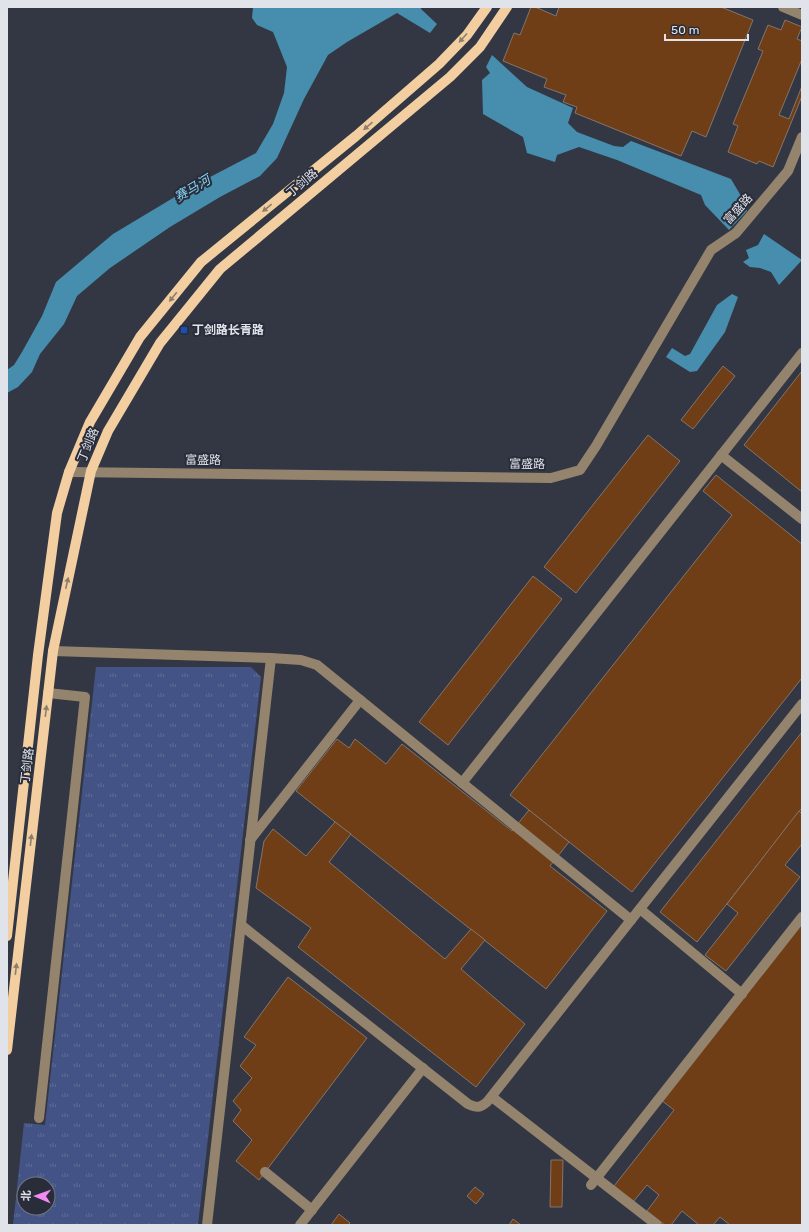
<svg xmlns="http://www.w3.org/2000/svg" width="809" height="1232" viewBox="0 0 809 1232" font-family="Rubik,'Noto Sans SC',sans-serif">
  <style>
    .grass { fill: url(#grass-tufts); fill-rule: evenodd }
    .water { fill: #478dad }
    .building { fill: #6f3e16; stroke: #83756c }
    .lines { fill: none; stroke-linecap: round; stroke-linejoin: round }
    .minor { stroke: #95846d; stroke-width: 10 }
    .major { stroke: #f2cea0; stroke-width: 10 }
    .oneway { fill: #8e7e6c }
    .transit-dot { fill: #1a4fb4; stroke: #292d39; stroke-width: 1.5 }
    .labels { text-anchor: middle; stroke-width: 4; stroke-linejoin: round; paint-order: stroke }
    .street-label { font-size: 12px; fill: #e0e3ea; stroke: #292d39 }
    .poi-label { font-size: 12px; font-weight: bold; fill: #e0e3ea; stroke: #292d39; text-anchor: start }
    .water-label { font-size: 13px; font-style: italic; fill: #88d5fa; stroke: #292d39 }
  </style>
  <defs>
    <pattern id="grass-tufts" width="24" height="20" patternUnits="userSpaceOnUse"><rect width="24" height="20" fill="#445386"/><path d="M3 7l-1-3M5 7V3M7 7l1-3M15 17l-1-3M17 17v-4M19 17l1-3" fill="none" stroke="#5f6c97"/></pattern>
  </defs>
  <rect width="100%" height="100%" fill="#333743"/>
  <path class="grass" d="M96,667H251L261,677L198,1225H13L24,1123L45,1125ZM24,1184H48V1208H24Z"/>
  <g class="water">
    <polygon points="253,7 421,7 421,9 437,24 430,33 397,13 347,42 328,55 304,99 277,158 260,176 220,197 170,227 110,268 77,296 64,324 40,354 32,372 18,387 7,393 7,370 14,365 22,352 42,316 56,282 113,234 193,186 256,153 273,124 284,93 287,67 273,32 257,25 252,18"/>
    <polygon points="492,55 527,87 573,108 568,123 577,132 614,146 623,147 631,141 731,179 741,196 747,211 729,230 705,205 701,195 617,160 579,147 557,155 555,162 527,153 523,137 483,114 482,80 490,73 486,67"/>
    <polygon points="764,234 802,260 779,285 771,272 760,268 750,267 743,262 749,258 746,250 758,245"/>
    <polygon points="732,294 738,297 725,332 697,371 690,372 666,357 672,348 685,356 690,354 717,305"/>
  </g>
  <g class="building">
    <polygon points="531,7 535,7 556,16 559,7 721,7 753,20 706,137 692,131 681,156 575,113 577,107 563,102 566,95 544,87 547,79 503,61 514,33 520,35"/>
    <polygon points="785,20 802,27 797,39 802,41 802,59 779,115 789,119 802,86 802,96 773,167 759,161 757,164 728,152 738,126 733,124 763,51 758,49 768,25 781,30"/>
    <polygon points="723,366 735,376 693,429 681,420"/>
    <polygon points="802,371 802,492 744,445"/>
    <polygon points="648,435 680,461 576,593 544,567"/>
    <polygon points="716,475 802,544 802,678 632,892 510,795 732,515 703,491"/>
    <polygon points="533,576 562,599 448,745 419,722"/>
    <polygon points="802,732 802,808 697,942 660,912"/>
    <polygon points="337,739 349,748 355,739 386,764 402,744 512,831 529,810 569,842 550,866 607,911 546,989 296,791"/>
    <polygon points="799,811 802,814 802,844 785,865 800,877 726,971 705,955 738,913 727,904"/>
    <polygon points="335,822 351,834 329,862 445,959 471,929 485,940 461,969 525,1024 476,1087 298,947 311,928 256,888 264,841 273,829 306,856"/>
    <polygon points="802,923 802,1225 730,1225 720,1217 713,1225 697,1225 698,1224 682,1211 671,1225 665,1225 647,1211 659,1195 647,1185 633,1202 614,1186 674,1110 661,1100"/>
    <polygon points="288,977 367,1038 259,1180 236,1161 252,1140 233,1121 241,1110 233,1101 252,1078 240,1066 256,1045 244,1037"/>
    <polygon points="551,1160 563,1160 562,1207 550,1207"/>
    <polygon points="475,1187 484,1194 476,1204 467,1196"/>
    <polygon points="339,1214 350,1223 348,1225 331,1225"/>
    <polygon points="513,1219 521,1225 509,1225"/>
  </g>
  <g class="lines">
    <g class="minor">
      <polyline points="783,7 802,15"/>
      <polyline points="721,455 802,519"/>
      <polyline points="69,472 551,478 580,470 596,446 711,250 736,233 788,171 802,137"/>
      <polyline points="53,651 271,658 301,660 317,665 631,920"/>
      <polyline points="462,783 802,353"/>
      <polyline points="250,840 360,700"/>
      <polyline points="640,909 742,994"/>
      <path d="M241,925L468,1104C477,1108 480,1108 487,1102L802,704"/>
      <polyline points="492,1097 657,1225"/>
      <polyline points="39,1118 85,697 48,693"/>
      <polyline points="265,1172 312,1210"/>
      <polyline points="591,1185 802,917"/>
      <polyline points="207,1225 271,658"/>
      <polyline points="300,1225 423,1068"/>
    </g>
    <g class="major">
      <polyline points="7,936 38,655 57,513 69,472 90,422 140,337 201,262 356,136 439,64 467,35 487,7"/>
      <polyline points="7,1050 53,651 91,471 108,431 160,343 220,269 450,77 480,47 507,7"/>
    </g>
  </g>
  <defs><path id="oneway-solid" d="M-6-.8H1V-3.2L6.5 0L1 3.2V.8H-6Z"/></defs>
  <g class="oneway">
    <use href="#oneway-solid" transform="translate(463 38) rotate(132)"/>
    <use href="#oneway-solid" transform="translate(368 126) rotate(139)"/>
    <use href="#oneway-solid" transform="translate(267 208) rotate(141)"/>
    <use href="#oneway-solid" transform="translate(173 297) rotate(129)"/>
    <use href="#oneway-solid" transform="translate(67 583) rotate(-77)"/>
    <use href="#oneway-solid" transform="translate(46 711) rotate(-83)"/>
    <use href="#oneway-solid" transform="translate(31 840) rotate(-83)"/>
    <use href="#oneway-solid" transform="translate(16 969) rotate(-83)"/>
  </g>
  <rect class="transit-dot" x="180" y="326" width="8" height="8" rx="2"/>
  <g class="labels">
    <g class="street-label">
      <text transform="translate(302 183) rotate(-40)" y="4">丁剑路</text>
      <text transform="translate(738 209) rotate(-48)" y="4">富盛路</text>
      <text transform="translate(88 445) rotate(-67)" y="4">丁剑路</text>
      <text transform="translate(203 460) rotate(1)" y="4">富盛路</text>
      <text transform="translate(527 464) rotate(1)" y="4">富盛路</text>
      <text transform="translate(27 766) rotate(-83)" y="4">丁剑路</text>
    </g>
    <g class="poi-label">
      <text x="192" y="334">丁剑路长青路</text>
    </g>
    <g class="water-label">
      <text transform="translate(192 188) rotate(-31)" y="5">赛马河</text>
    </g>
  </g>
  <rect width="809" height="1232" fill="none" stroke="#e0e3ea" stroke-width="16"/>
  <g transform="translate(36 1196) rotate(272)"><circle r="19" fill="#292d39" stroke="#727680"/>
  <path d="M0-3L7 15L0 10L-7 15Z" fill="#f28af3"/>
  <text y="-6" font-size="11" font-weight="bold" text-anchor="middle" fill="#e0e3ea">北</text>
  </g>
  <path d="M665 34v6h83v-6" fill="none" stroke="#e0e3ea" stroke-width="2"/>
  <text x="671" y="34" font-size="12" fill="#e0e3ea" stroke="#292d39" stroke-width="3" paint-order="stroke">50 m</text>
</svg>
